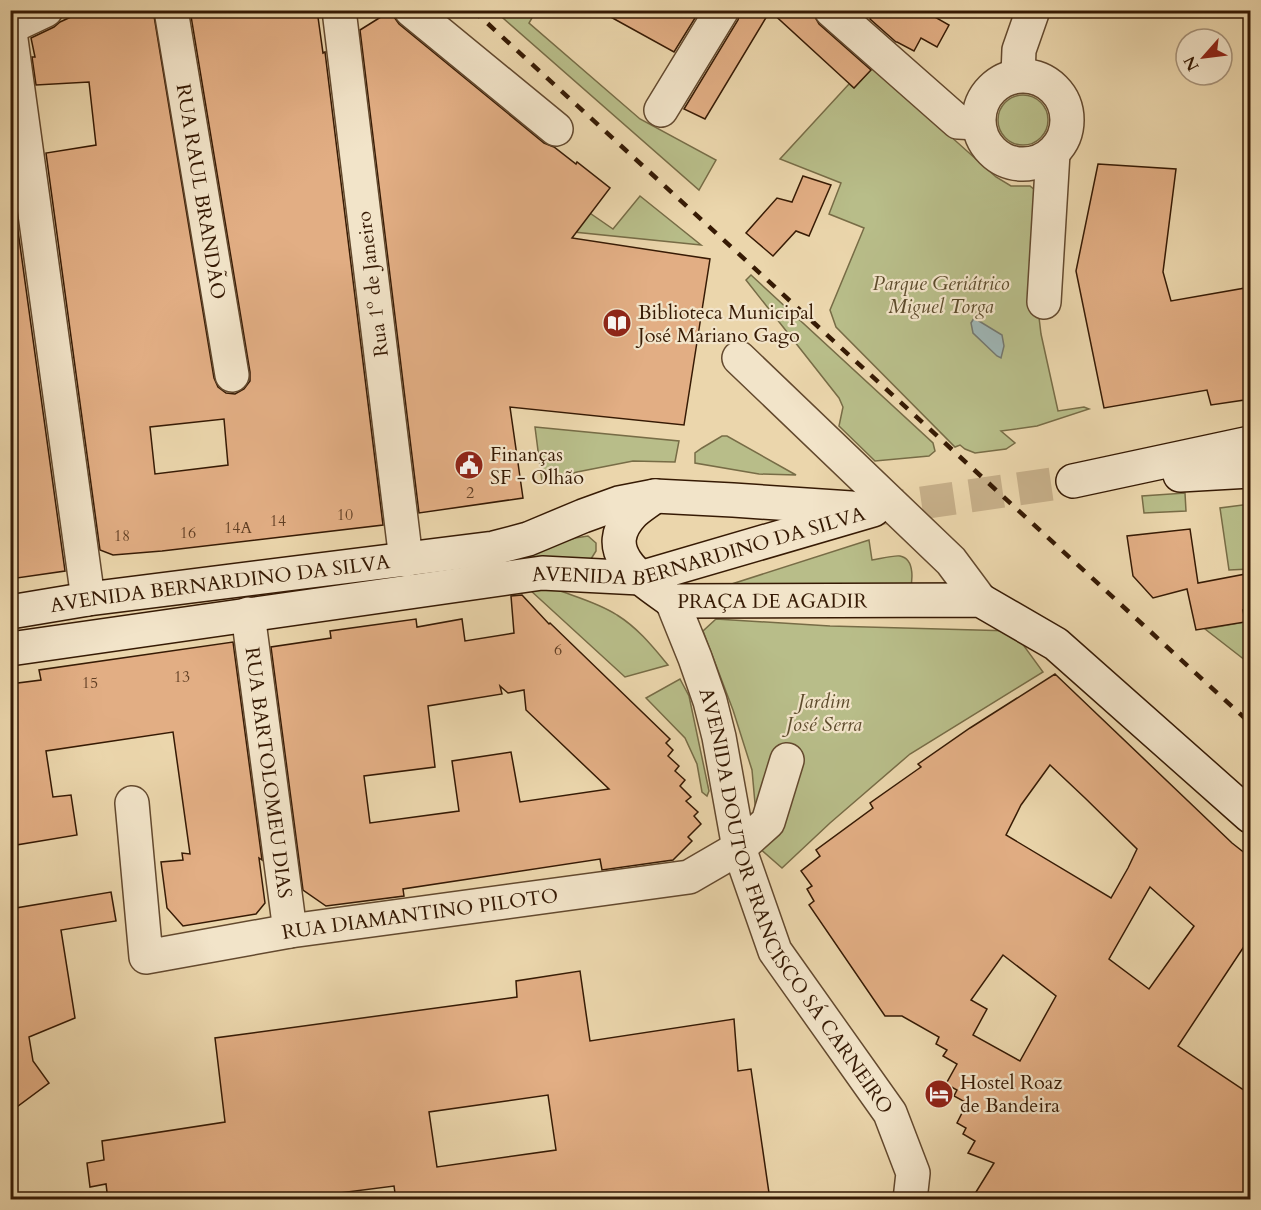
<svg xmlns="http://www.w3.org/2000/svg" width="1261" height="1210" viewBox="0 0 1261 1210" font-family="Cardo,serif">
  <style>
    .green { fill: #b8bd89; stroke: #776c46; stroke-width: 1.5 }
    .water { fill: #9eb6b6; stroke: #74786f; stroke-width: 1.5 }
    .building { fill: #e2ae84; stroke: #361a04; stroke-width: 1.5; fill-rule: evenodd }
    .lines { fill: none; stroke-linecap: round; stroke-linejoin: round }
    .secondary-tunnel { stroke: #c7b08a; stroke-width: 33; stroke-dasharray: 33 16; stroke-linecap: butt }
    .street-casing { stroke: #63492e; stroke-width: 36 }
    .secondary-casing { stroke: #361a04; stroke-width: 36 }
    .street { stroke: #f2e4c9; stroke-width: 33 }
    .secondary { stroke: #f2e4c9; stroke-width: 33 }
    .rail { stroke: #361a04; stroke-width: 4.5; stroke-dasharray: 10 10; stroke-linecap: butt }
    .labels { text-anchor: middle; stroke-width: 4.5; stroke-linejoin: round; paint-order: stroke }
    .number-label { font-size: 16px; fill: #613f24 }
    .street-label { font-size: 20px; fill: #361a04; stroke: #f2e4c9 }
    .park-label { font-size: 20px; font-style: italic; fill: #5d4b2c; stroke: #f2e4c9 }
    .poi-label { font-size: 20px; fill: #361a04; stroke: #f2e4c9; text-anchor: start }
  </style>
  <rect width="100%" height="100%" fill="#ebd6ac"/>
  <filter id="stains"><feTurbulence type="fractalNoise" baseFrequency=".00333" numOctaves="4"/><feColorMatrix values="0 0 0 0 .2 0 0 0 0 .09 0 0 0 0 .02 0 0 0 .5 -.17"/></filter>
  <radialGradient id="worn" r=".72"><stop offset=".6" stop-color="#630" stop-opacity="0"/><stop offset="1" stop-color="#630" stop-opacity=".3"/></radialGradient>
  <g class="green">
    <polygon points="495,11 536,11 529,23 640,119 716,160 699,190"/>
    <polygon points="873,67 996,177 1011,186 1030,186 1036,191 1038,309 1041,334 1058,411 1084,407 1089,409 1037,426 1001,431 1015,443 1006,449 975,453 965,449 960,445 955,447 836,327 830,310 864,228 829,214 841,183 780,159 849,84 854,88"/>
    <circle cx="1023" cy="120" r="25"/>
    <polygon points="640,196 701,245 564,231 568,198 613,229"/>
    <polygon points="751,275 933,443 935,451 929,456 875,461 839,426 843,407 839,398 746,280"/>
    <polygon points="535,427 679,441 675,462 633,461 577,472 542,482"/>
    <polygon points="722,436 727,436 796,475 759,474 695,463 695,453 702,448"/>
    <polygon points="1185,493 1186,511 1144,513 1142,496"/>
    <polygon points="1250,504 1250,569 1229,570 1220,508"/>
    <polygon points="588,536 596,543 596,551 591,559 581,560 505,562 508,559 575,538"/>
    <path d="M869,540L872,560C879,559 894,555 900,556C916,559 912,583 910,593L713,590Z"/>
    <path d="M555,589C576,597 599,603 617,615C638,628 653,647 668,665L625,677L530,590Z"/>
    <polygon points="716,619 830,626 1013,631 1043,672 910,754 830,823 782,868 759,848 752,770 733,710 703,631"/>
    <polygon points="1245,622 1246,627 1250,627 1250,664 1205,629"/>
    <polygon points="680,679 689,696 709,791 707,796 702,792 697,764 685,738 646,698"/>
  </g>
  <polygon class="water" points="974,318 1002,335 1004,346 1001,358 997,356 973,333 971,323"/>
  <g class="building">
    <path d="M86,10H153L214,378L218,387L226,393L235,394L244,389L250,381V372L190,10H317L323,53L325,52L383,525L162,551L113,555L100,550L46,153L96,145L89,82L36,85L32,57H35L31,38L54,27L60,22ZM224,419L228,465L155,474L150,427Z"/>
    <polygon points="392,10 394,17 399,24 544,143 554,147 576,164 577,162 610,188 572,238 710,259 684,425 510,407 523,498 419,513 360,30"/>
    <polygon points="598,10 700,10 674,52"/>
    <polygon points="741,10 811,10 819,24 871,70 854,88 770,11 705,119 684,109 738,20"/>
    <polygon points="873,10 936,10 933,16 949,25 937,47 921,38 914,51 897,42 896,42 870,19 874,11"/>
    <polygon points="1098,164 1176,169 1163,272 1171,301 1251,287 1251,399 1211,405 1207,390 1104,408 1076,271"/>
    <polygon points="10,173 65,571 10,579"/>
    <polygon points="803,176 831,185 809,236 796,231 773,256 746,233 777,198 792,202"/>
    <polygon points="1190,529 1198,583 1251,573 1251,609 1243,610 1245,622 1196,630 1187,589 1153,598 1133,576 1127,536"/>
    <path d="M522,595L549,624L550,623L670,739L666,743L673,750L668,756L679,766L675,771L685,780L680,786L691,797L686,801L698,812L694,816L701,824L688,837L692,841L673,860L602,870L600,859L403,889L404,896L326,906L303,890L271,647L331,638L330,631L416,619L417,627L462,619L465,641L514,633L511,596ZM500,686L508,693L524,690L526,710L609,789L520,802L511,752L452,761L459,811L370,823L364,776L435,767L428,706L502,694Z"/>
    <polygon points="233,642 262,860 259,858 265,903 256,914 183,926 167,908 161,862 183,860 182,853 190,854 173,732 46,751 53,797 71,795 77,835 10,846 10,684 41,680 39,670"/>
    <path d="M1055,674L1232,843L1251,858V936L1178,1046L1251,1095V1200H971L994,1163L968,1153L975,1141L963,1134L966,1128L957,1123L967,1103L954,1096L957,1090L946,1084L957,1064L943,1056L947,1050L936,1044L939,1037L902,1016H885L809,905L814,901L807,889L812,886L801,871L820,856L816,850L873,808L870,803L921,767L918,764L970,728ZM1050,765L1085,798L1137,849L1128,868L1111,898L1006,835L1021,805ZM1150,887L1194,926L1149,989L1109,959ZM1003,955L1056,996L1020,1061L973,1035L987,1009L971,1000Z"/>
    <polygon points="111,892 116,921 61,930 75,1018 29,1037 33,1061 49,1083 10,1112 10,909"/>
    <path d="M580,971L590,1041L734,1019L738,1071L751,1069L770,1200H396L394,1186L284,1200H108L106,1184L90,1187L87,1163L104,1160L102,1141L225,1122L215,1038L517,997L516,981ZM548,1095L556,1150L437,1167L429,1112Z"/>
  </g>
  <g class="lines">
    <polyline class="secondary-tunnel" points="873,510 1073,481"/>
    <g class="street-casing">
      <g id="street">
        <path id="s1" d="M171,10L232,375"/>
        <polyline points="339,10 406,560"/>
        <polyline points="411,10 556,129"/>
        <polyline points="831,10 958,122 978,123"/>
        <polyline points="10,27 46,10"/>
        <polyline points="10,32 88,599"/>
        <polyline points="1018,75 1019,50 1033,10"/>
        <circle cx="1023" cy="120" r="44"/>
        <polyline points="661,110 722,10"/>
        <polyline points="1044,302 1053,153"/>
        <polyline points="739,358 951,561 980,600"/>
        <path id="s2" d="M672,601L695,658L710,701L719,737L739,848L775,951L890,1113L913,1173L910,1200"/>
        <path id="s3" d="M248,614L290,931"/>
        <path id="s4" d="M132,803L146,957L290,931L689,877L739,848L768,822L787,760"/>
      </g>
    </g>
    <g class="secondary-casing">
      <g id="secondary">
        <polyline points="1180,475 1250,471"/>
        <polyline points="1073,481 1250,443"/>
        <path id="s5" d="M655,496C648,502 639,507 632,514C596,553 644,581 672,601L980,600L1056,644L1250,816"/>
        <path id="s6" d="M10,612L88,599L494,548L528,539L583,516L619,503L655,496L733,500L851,508"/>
        <path id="s7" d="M10,649L542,573L640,578L873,510"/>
      </g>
    </g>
    <use href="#street" class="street"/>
    <use href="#secondary" class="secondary"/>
    <polyline class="rail" points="473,10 1250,723"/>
  </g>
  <defs>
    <g id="library-disc" transform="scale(1.5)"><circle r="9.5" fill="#8f2418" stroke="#f2e4c9"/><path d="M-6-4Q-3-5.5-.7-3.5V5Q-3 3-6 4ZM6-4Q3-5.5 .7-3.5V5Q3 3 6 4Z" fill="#fff"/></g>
    <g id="civic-disc" transform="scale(1.5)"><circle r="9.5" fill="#8f2418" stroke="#f2e4c9"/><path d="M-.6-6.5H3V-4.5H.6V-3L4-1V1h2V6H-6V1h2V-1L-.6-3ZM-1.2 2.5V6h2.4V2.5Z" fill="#fff"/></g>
    <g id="hotel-disc" transform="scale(1.5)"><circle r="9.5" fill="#8f2418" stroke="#f2e4c9"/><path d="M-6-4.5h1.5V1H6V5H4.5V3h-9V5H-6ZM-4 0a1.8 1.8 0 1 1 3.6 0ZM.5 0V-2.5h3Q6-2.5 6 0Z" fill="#fff"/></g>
  </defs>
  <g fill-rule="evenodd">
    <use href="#library-disc" x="617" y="323"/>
    <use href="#civic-disc" x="469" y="465"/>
    <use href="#hotel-disc" x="939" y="1094"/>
  </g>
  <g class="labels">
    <g class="number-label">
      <text x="470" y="498">2</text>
      <text x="345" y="520">10</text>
      <text x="278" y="526">14</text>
      <text x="238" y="533">14A</text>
      <text x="188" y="538">16</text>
      <text x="122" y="541">18</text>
      <text x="558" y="655">6</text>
      <text x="182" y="682">13</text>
      <text x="90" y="688">15</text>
    </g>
    <g class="street-label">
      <text dy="7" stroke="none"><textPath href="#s1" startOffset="184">RUA RAUL BRANDÃO</textPath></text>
      <text transform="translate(372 284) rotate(-97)" y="7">Rua 1º de Janeiro</text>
      <text dy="7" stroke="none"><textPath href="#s7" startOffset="698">AVENIDA BERNARDINO DA SILVA</textPath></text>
      <text dy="7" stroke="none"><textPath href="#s6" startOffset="212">AVENIDA BERNARDINO DA SILVA</textPath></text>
      <text dy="7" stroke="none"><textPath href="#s5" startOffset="243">PRAÇA DE AGADIR</textPath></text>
      <text dy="7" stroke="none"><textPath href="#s3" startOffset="160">RUA BARTOLOMEU DIAS</textPath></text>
      <text dy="7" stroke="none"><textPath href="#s2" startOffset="328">AVENIDA DOUTOR FRANCISCO SÁ CARNEIRO</textPath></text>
      <text dy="7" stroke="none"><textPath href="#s4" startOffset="432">RUA DIAMANTINO PILOTO</textPath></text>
    </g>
    <g class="park-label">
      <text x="941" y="290">Parque Geriátrico<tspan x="941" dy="23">Miguel Torga</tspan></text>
      <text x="824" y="708">Jardim<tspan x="824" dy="23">José Serra</tspan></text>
    </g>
    <g class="poi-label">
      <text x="638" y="319">Biblioteca Municipal<tspan x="638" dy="23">José Mariano Gago</tspan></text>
      <text x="490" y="461">Finanças<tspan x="490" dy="23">SF - Olhão</tspan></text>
      <text x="960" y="1089">Hostel Roaz<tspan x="960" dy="23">de Bandeira</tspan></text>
    </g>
  </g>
  <rect width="1261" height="1210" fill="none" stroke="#ebd6ac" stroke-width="36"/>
  <rect x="12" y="12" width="1237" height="1186" fill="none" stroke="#361a04" stroke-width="3"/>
  <rect x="18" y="18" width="1225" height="1174" fill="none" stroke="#361a04" stroke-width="1.5"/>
  <g transform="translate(1204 57) rotate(242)"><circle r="28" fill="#f2e4c9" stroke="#a7937a" stroke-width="1.5"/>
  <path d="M0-4.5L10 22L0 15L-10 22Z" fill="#8f2418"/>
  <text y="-9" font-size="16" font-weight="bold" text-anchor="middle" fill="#361a04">N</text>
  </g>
  <rect width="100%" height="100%" filter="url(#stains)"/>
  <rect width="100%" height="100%" fill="url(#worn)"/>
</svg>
